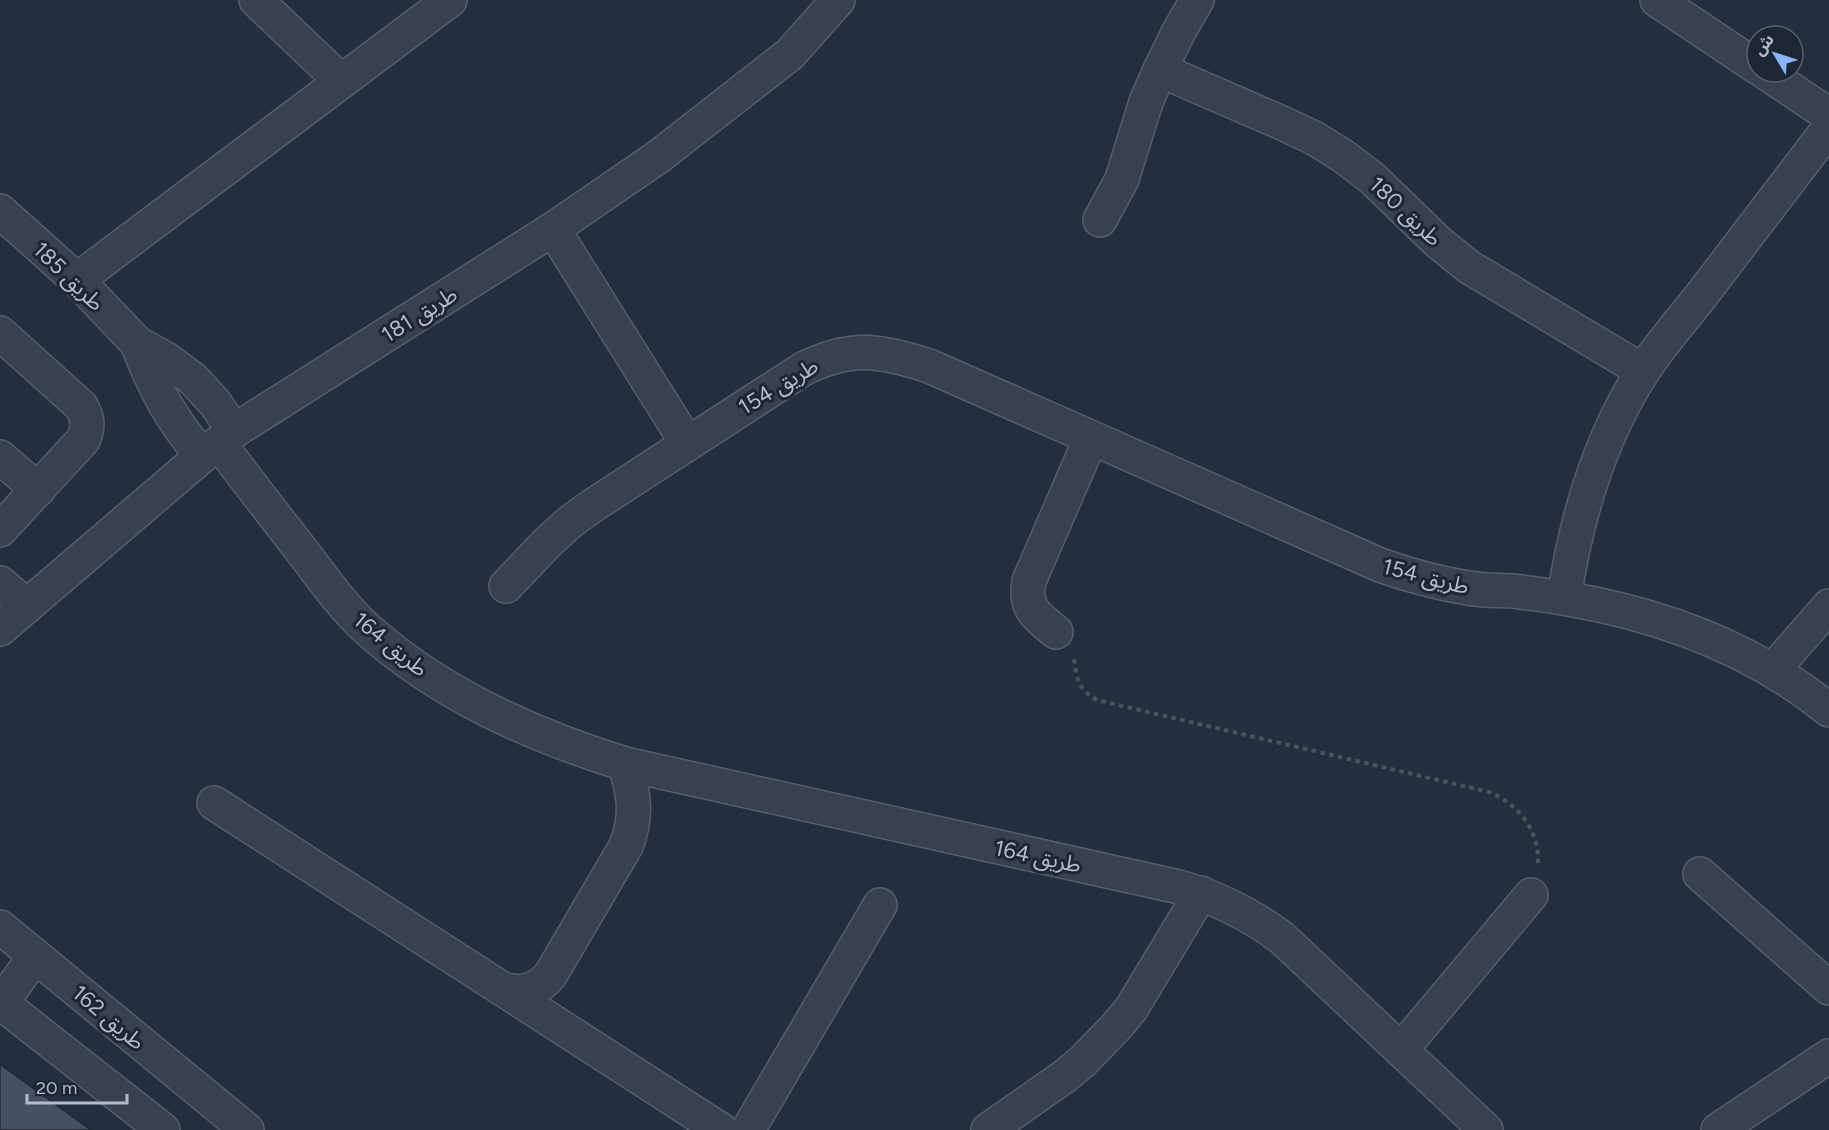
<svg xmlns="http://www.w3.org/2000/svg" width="1829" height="1130" viewBox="0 0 1829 1130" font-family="Figtree,'Noto Sans Arabic',sans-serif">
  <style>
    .building { fill: #455162; stroke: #1f2835; stroke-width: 1.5 }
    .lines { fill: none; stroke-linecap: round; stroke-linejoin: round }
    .minor-casing { stroke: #565f6c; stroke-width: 36 }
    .path { stroke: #44595c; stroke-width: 4; stroke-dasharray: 4.5 4.5; stroke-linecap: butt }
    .minor { stroke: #38414e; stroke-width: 33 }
    .labels { text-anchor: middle; stroke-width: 6; stroke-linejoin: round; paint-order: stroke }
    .street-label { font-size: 22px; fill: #b4bcc9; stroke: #1d2633 }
  </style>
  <rect width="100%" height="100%" fill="#242f3e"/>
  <polygon class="building" points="0,1064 91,1130 0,1130"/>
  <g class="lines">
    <g class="minor-casing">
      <g id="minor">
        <polyline points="256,0 341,81"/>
        <polyline points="1657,0 1757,67"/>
        <polyline points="1160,70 1282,123 1314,138 1343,156 1372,178 1438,242 1469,267 1643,371"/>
        <polyline points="1765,72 1829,115"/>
        <polyline points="0,211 77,280 137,343 166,359 193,379 215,403 234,431"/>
        <polyline points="1100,220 1122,179 1146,102 1160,70 1178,33 1197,0"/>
        <polyline points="553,229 687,443"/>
        <polyline points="77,280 450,0"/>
        <path d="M0,333L81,406C88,418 89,427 83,440L0,530"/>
        <path d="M137,343C154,388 171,419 202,456"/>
        <path d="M219,443C246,479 274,515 302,551C322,577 341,605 366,628C439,694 531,735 625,764L1179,887C1218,898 1250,914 1282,938L1486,1130"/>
        <polyline points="0,457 38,490"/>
        <polyline points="0,583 27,606"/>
        <path d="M506,586L548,542L570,522L595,504L803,369C851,345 880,350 929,366L1380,565C1408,575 1437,583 1468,588C1483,591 1498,590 1513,591C1530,593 1547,595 1563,598C1659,614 1753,648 1829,710"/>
        <path d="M1564,598C1576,519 1599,439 1643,371C1661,343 1684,318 1704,292C1746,237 1787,183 1829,128"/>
        <polyline points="0,629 202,456 234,431 553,229 658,157 790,54 838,0"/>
        <path d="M1056,632C1036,615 1024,609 1029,581L1091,438"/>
        <polyline points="1773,670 1829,606"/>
        <polyline points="214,803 721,1130"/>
        <polyline points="1700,874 1829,988"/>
        <polyline points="0,927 247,1130"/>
        <path d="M505,990C525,994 538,990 551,974L626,846C638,815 634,795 625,764"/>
        <polyline points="0,1002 163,1130"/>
        <polyline points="0,1002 10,991 35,956"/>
        <polyline points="1401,1050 1531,895"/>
        <polyline points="748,1130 880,905"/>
        <polyline points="988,1130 1065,1076 1083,1061 1116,1027 1131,1009 1201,893"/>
        <polyline points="1718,1130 1829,1056"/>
      </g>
    </g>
    <path class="path" d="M1074,659C1077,680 1078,689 1097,700L1489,792C1518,804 1539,829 1538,863"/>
    <use href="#minor" class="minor"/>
  </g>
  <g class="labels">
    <g class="street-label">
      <text transform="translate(1406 211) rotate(43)" y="8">طريق 180</text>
      <text transform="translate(69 276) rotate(44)" y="8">طريق 185</text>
      <text transform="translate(419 314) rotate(-32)" y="8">طريق 181</text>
      <text transform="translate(778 386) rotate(-31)" y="8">طريق 154</text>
      <text transform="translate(1426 576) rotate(14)" y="8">طريق 154</text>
      <text transform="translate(391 644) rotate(39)" y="8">طريق 164</text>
      <text transform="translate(1038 856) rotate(12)" y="8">طريق 164</text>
      <text transform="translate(109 1017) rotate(40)" y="8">طريق 162</text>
    </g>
  </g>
  <g transform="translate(1775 54) rotate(309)"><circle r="28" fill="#1d2633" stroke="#59626f" stroke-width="1.5"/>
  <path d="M0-4.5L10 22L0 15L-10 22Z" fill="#8ab4f8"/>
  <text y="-9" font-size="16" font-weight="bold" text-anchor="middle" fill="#b4bcc9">ش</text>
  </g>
  <path d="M27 1094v9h100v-9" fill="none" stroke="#b4bcc9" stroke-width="3"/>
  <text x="36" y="1094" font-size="18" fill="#b4bcc9" stroke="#1d2633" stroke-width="4.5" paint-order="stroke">20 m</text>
</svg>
